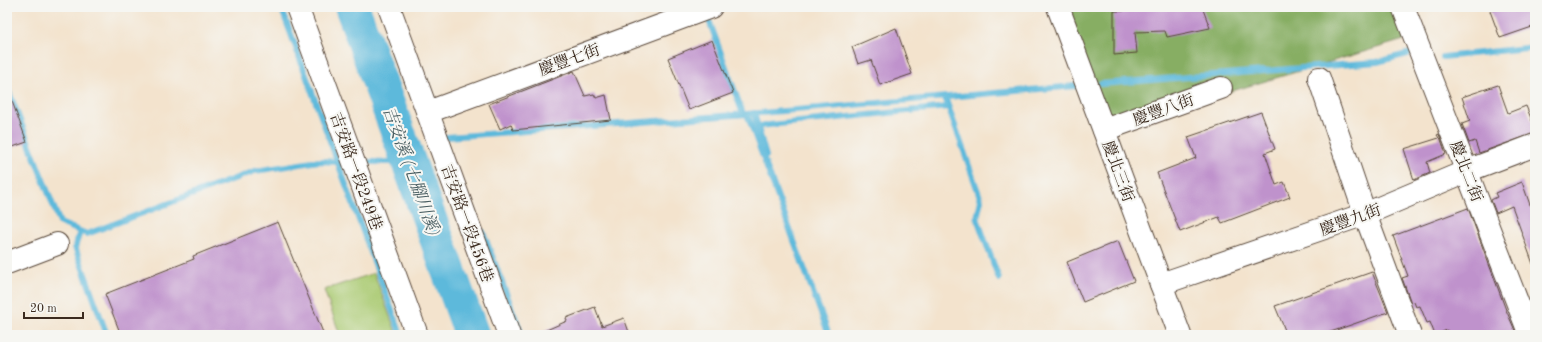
<svg xmlns="http://www.w3.org/2000/svg" width="1542" height="342" viewBox="0 0 1542 342" font-family="'Old Standard TT','Noto Serif TC',serif">
  <style>
    .green { fill: #aaca72; stroke: #727a48 }
    .forest { fill: #87ae64; stroke: #616c41 }
    .lines { fill: none; stroke-linecap: round; stroke-linejoin: round }
    .stream { stroke: #5db9db; stroke-width: 6 }
    .river { stroke: #5db9db; stroke-width: 35 }
    .building { fill: #bf92cc }
    .minor-casing { stroke: #574638; stroke-width: 24 }
    .minor { stroke: #fff; stroke-width: 22 }
    .labels { text-anchor: middle; stroke-width: 4; stroke-linejoin: round; paint-order: stroke }
    .street-label { font-size: 16px; fill: #3b2a1e; stroke: #f6f6f2 }
    .water-label { font-size: 17px; font-style: italic; fill: #475c60; stroke: #f6f6f2 }
  </style>
  <rect width="100%" height="100%" fill="#f6f6f2"/>
  <filter id="ink" filterUnits="userSpaceOnUse"><feTurbulence type="fractalNoise" baseFrequency=".025" numOctaves="2"/><feDisplacementMap in="SourceGraphic" scale="8" xChannelSelector="R" yChannelSelector="G"/><feConvolveMatrix kernelMatrix="1 2 1 2 8 2 1 2 1" color-interpolation-filters="sRGB"/></filter>
  <filter id="wash" filterUnits="userSpaceOnUse"><feTurbulence type="fractalNoise" baseFrequency=".012" numOctaves="4" result="noise"/><feDisplacementMap in="SourceGraphic" scale="16" xChannelSelector="R" yChannelSelector="G"/><feGaussianBlur stdDeviation="0.9" result="paint"/><feColorMatrix in="noise" values="0 0 0 0 0 0 0 0 0 0 0 0 0 0 0 0 0 1.4 0 .05"/><feComposite in="paint" operator="in"/></filter>
  <g filter="url(#wash)">
    <rect width="100%" height="100%" fill="#f3e3cd"/>
    <polygon class="green" points="374,273 397,335 340,335 324,290"/>
    <polygon class="forest" points="1062,7 1403,7 1414,37 1111,127"/>
    <g class="lines">
      <g class="stream">
        <polyline points="281,7 401,335"/>
        <polyline points="706,12 743,114"/>
        <polyline points="1443,57 1535,47"/>
        <polyline points="1101,84 1377,62 1411,53"/>
        <polyline points="7,87 60,223 87,234 255,171 319,161 343,162"/>
        <polyline points="945,97 981,200 977,218 999,279"/>
        <polyline points="754,113 766,156"/>
        <polyline points="747,114 829,335"/>
        <polyline points="759,126 948,107"/>
        <polyline points="447,137 747,114 1076,86"/>
        <polyline points="401,143 416,140"/>
        <polyline points="365,162 408,162"/>
        <polyline points="80,232 75,247 107,335"/>
        <polyline points="483,232 522,335"/>
      </g>
      <polyline class="river" points="352,7 472,335"/>
    </g>
    <g id="blocks">
      <g class="building">
        <polygon points="1124,7 1202,7 1210,28 1167,37 1165,31 1135,32 1137,53 1114,55 1114,11 1124,11"/>
        <polygon points="1501,7 1535,7 1535,26 1500,38 1490,11"/>
        <polygon points="896,28 912,74 880,85 871,60 858,64 852,47"/>
        <polygon points="712,40 733,93 689,110 668,58"/>
        <polygon points="574,71 585,96 594,94 596,98 606,95 611,120 513,130 511,124 500,129 489,104"/>
        <polygon points="1498,85 1508,113 1526,106 1535,128 1535,133 1479,153 1475,141 1469,143 1462,124 1470,121 1462,97"/>
        <polygon points="7,93 9,93 27,142 7,149"/>
        <polygon points="1261,112 1275,149 1265,153 1276,185 1284,182 1290,197 1222,223 1219,217 1180,232 1157,173 1196,158 1188,137"/>
        <polygon points="1439,134 1446,154 1427,162 1430,173 1414,180 1404,149 1439,138 1437,135"/>
        <polygon points="1522,182 1535,219 1535,264 1533,264 1512,206 1496,213 1491,200 1497,197 1495,193"/>
        <polygon points="1468,208 1506,310 1517,335 1449,335 1447,330 1435,335 1430,322 1427,323 1420,306 1416,307 1414,302 1411,303 1402,278 1408,276 1393,236"/>
        <polygon points="278,222 324,335 121,335 105,294 194,259 193,256"/>
        <polygon points="1118,241 1134,281 1083,302 1067,262"/>
        <polygon points="1372,272 1388,312 1322,335 1287,335 1275,306"/>
        <polygon points="595,307 602,326 624,318 630,335 535,335 567,321 566,318"/>
      </g>
    </g>
  </g>
  <g filter="url(#ink)">
    <use href="#blocks" fill-opacity="0" stroke="#574638" stroke-width="1"/>
    <g class="lines">
      <g class="minor-casing">
        <g id="minor">
          <polyline points="297,7 417,335"/>
          <polyline points="389,7 509,335"/>
          <polyline points="1058,7 1180,335"/>
          <polyline points="1403,7 1530,335"/>
          <polyline points="1319,78 1365,214 1410,335"/>
          <polyline points="428,112 711,7"/>
          <polyline points="1104,130 1221,88"/>
          <polyline points="7,263 57,244"/>
          <polyline points="1161,284 1365,214 1467,171 1535,145"/>
        </g>
      </g>
      <use href="#minor" class="minor"/>
    </g>
  </g>
  <g class="labels">
    <g class="street-label">
      <text transform="translate(569 59) rotate(-20)" y="6">慶豐七街</text>
      <text transform="translate(1163 109) rotate(-20)" y="6">慶豐八街</text>
      <text transform="translate(357 171) rotate(70)" y="6">吉安路一段249巷</text>
      <text transform="translate(1119 171) rotate(70)" y="6">慶北三街</text>
      <text transform="translate(1467 171) rotate(69)" y="6">慶北二街</text>
      <text transform="translate(1350 219) rotate(-20)" y="6">慶豐九街</text>
      <text transform="translate(468 223) rotate(70)" y="6">吉安路一段456巷</text>
    </g>
    <g class="water-label">
      <text transform="translate(412 171) rotate(70)" y="6">吉安溪 (七腳川溪)</text>
    </g>
  </g>
  <rect width="1542" height="342" fill="none" stroke="#f6f6f2" stroke-width="24"/>
  <path d="M24 312v6h59v-6" fill="none" stroke="#3b2a1e" stroke-width="2"/>
  <text x="30" y="312" font-size="12" fill="#3b2a1e" stroke="#f6f6f2" stroke-width="3" paint-order="stroke">20 m</text>
</svg>
